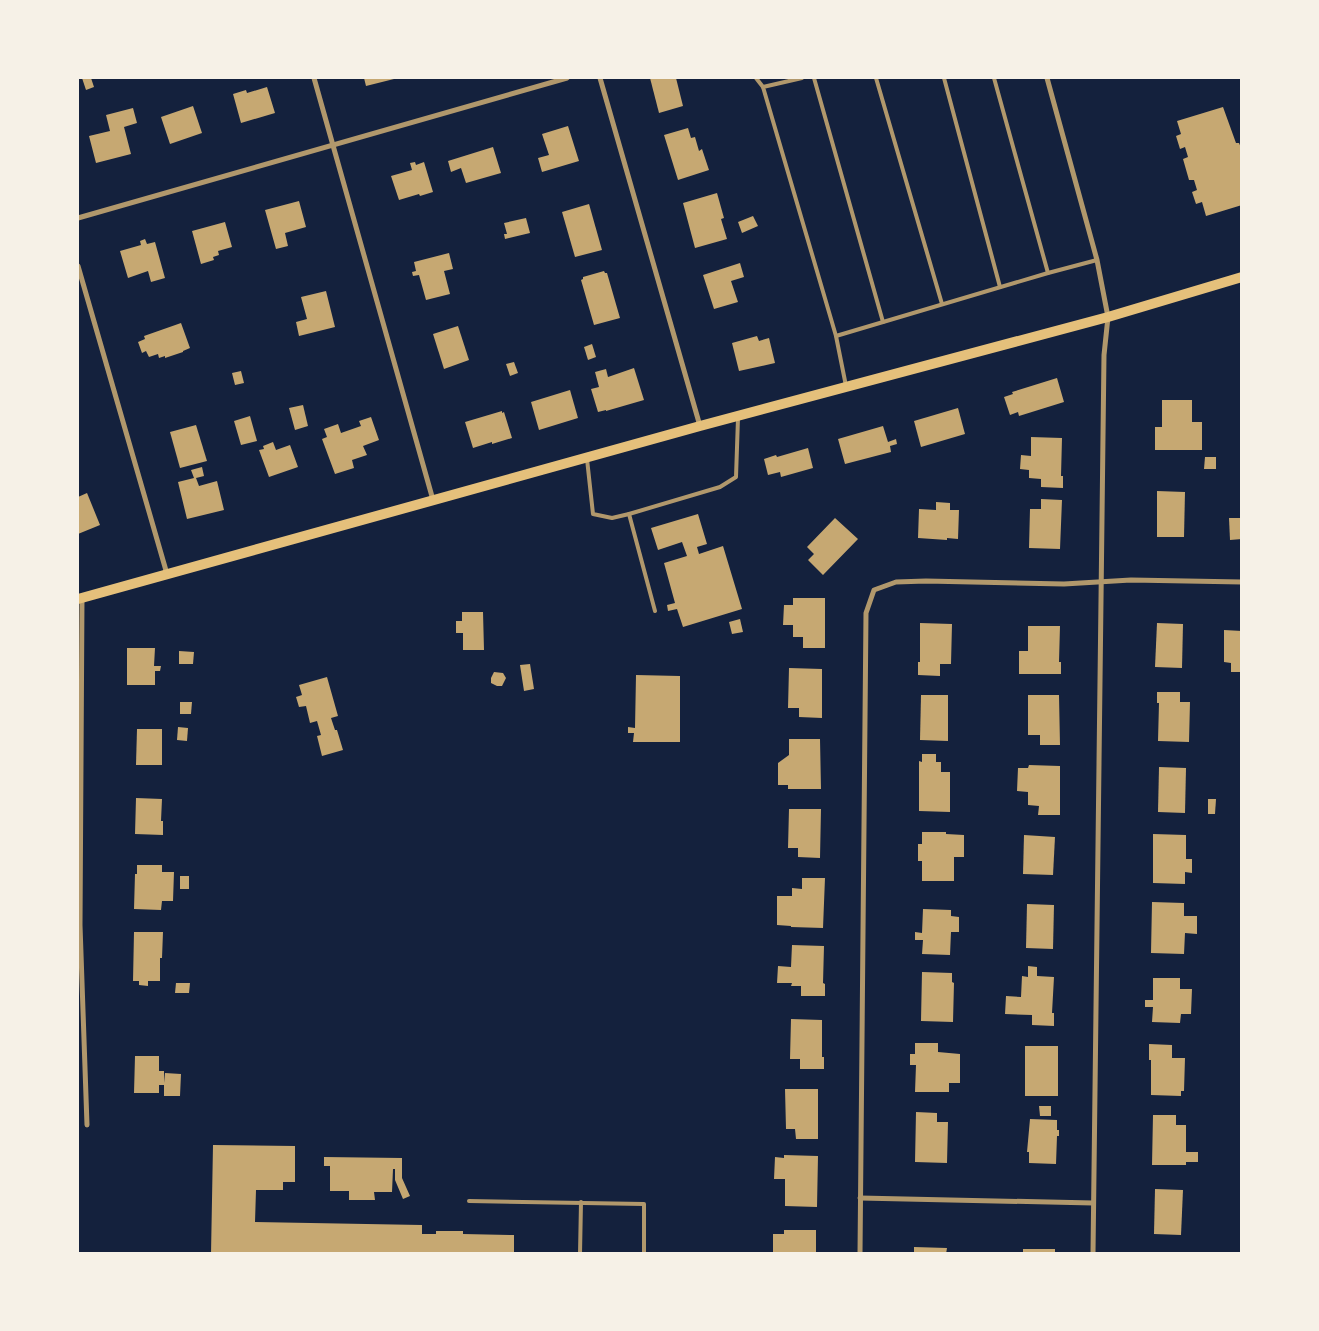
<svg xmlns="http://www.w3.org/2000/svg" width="1319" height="1331" viewBox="0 0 1319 1331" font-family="Inter,sans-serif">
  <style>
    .building { fill: #c6a872 }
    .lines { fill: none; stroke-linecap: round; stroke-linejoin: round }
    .service { stroke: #b1986c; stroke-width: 4 }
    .minor { stroke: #b1986c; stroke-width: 5 }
    .secondary { stroke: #e5c07b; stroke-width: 10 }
  </style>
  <rect width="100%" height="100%" fill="#14213d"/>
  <g class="building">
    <polygon points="82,78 91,78 94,87 86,90"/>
    <polygon points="364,78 398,78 366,86"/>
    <polygon points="650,78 676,78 683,106 659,113"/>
    <polygon points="267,87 275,113 241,123 233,94 246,90 247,93"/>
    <polygon points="193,106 202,133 170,144 161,117"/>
    <polygon points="1223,107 1236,143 1239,143 1242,150 1242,205 1206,216 1202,202 1196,204 1192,192 1197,190 1194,180 1189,180 1183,159 1188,157 1185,147 1180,149 1176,136 1181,134 1177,121"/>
    <polygon points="133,108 137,123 124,127 131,154 96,163 89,136 110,131 106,115"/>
    <polygon points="568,126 579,161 542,172 538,158 549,155 542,134"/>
    <polygon points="688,128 691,138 695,137 699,151 702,149 709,170 678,180 664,135"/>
    <polygon points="493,147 501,173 466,183 461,168 451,172 448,161"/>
    <polygon points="415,162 416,165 424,162 433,192 420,196 419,194 399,200 391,176 412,170 410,163"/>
    <polygon points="717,193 724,218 721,219 727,239 695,248 683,203"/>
    <polygon points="299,201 306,227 285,233 288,246 276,249 265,210"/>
    <polygon points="589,204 602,250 575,257 562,212"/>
    <polygon points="753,216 758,226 742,233 738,222"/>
    <polygon points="526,218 530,233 505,239 504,234 507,234 504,223"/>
    <polygon points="225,222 232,247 218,251 219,255 213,257 214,260 201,264 192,231"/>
    <polygon points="145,239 147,244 155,242 165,278 151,282 148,271 128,278 120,251 141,245 140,241"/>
    <polygon points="449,253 453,269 444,271 450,294 426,300 419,275 413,276 412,272 416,271 414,262"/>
    <polygon points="740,263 744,277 731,281 738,302 714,309 703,275"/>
    <polygon points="604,271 605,273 607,273 620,318 594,325 581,280 583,279 583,277"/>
    <polygon points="326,291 335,327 299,336 296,322 307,319 301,297"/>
    <polygon points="181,323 190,348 183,351 183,352 165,358 165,356 159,358 158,354 149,357 146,351 142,353 138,342 145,339 144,336"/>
    <polygon points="458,326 469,360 444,369 433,334"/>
    <polygon points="757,336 759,341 769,338 775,363 739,371 732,343"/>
    <polygon points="592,344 596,357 588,360 584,347"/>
    <polygon points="514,362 518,373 510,376 506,364"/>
    <polygon points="634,368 644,400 606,411 606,410 598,412 591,389 599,387 595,372 606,369 608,377"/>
    <polygon points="241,371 244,383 235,385 232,373"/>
    <polygon points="1057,378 1064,402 1019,416 1018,412 1010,415 1004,397 1013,394 1012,392"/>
    <polygon points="570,390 578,418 539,430 531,402"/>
    <polygon points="1162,400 1192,400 1192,422 1202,422 1202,450 1155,450 1155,427 1162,427"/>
    <polygon points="303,405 308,426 295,430 289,408"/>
    <polygon points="958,408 965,434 921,447 914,421"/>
    <polygon points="502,411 502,413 504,412 512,438 492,444 492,442 473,448 465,422"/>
    <polygon points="250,416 257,441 241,445 234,421"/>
    <polygon points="371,417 379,440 363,446 367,455 352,460 354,468 335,474 322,439 327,437 324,429 338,424 341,433 361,426 359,421"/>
    <polygon points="196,425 207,461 180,468 170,432"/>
    <polygon points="883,426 888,442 896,439 897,444 890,446 891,452 845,464 838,439"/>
    <polygon points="1031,437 1062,438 1061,476 1063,476 1063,488 1041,487 1041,479 1029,478 1029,470 1020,469 1021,455 1031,456"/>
    <polygon points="273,442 276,450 290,445 298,467 269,477 259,450 264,449 263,446"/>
    <polygon points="808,448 813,468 781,477 780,472 768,475 764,459 776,455 777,457"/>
    <polygon points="1205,457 1216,457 1216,469 1204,469"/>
    <polygon points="202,467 204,476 196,478 199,486 217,481 224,510 187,519 178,482 194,478 191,470"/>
    <polygon points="1157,491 1185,492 1184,537 1157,537"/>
    <polygon points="87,493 100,525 78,534 78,497"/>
    <polygon points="1041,499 1062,500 1060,549 1029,548 1030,509 1041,509"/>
    <polygon points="936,502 950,503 950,510 959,510 958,539 947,538 947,540 918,538 919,509 936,510"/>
    <polygon points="698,514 707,544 697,547 699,554 723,546 742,609 683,627 677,609 668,611 667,605 675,603 664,563 687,556 682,542 658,550 651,528"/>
    <polygon points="835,518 858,539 823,575 808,560 814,554 807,547"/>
    <polygon points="1229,518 1242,518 1242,539 1230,540"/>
    <polygon points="793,598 825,598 825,648 803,648 803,637 793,637 793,625 783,625 784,605 793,605"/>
    <polygon points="462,612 483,612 484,650 463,650 463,633 456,633 456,621 462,621"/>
    <polygon points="740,619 743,632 732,634 729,622"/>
    <polygon points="920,623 952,624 951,664 940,664 940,676 918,675 918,662 920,662"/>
    <polygon points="1157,623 1183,624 1182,668 1155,667"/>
    <polygon points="1028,626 1060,626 1059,662 1061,662 1061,674 1019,674 1019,651 1028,651"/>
    <polygon points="1224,630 1242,631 1242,672 1231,672 1231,663 1224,662"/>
    <polygon points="127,648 155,648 154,666 161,666 160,671 155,671 155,685 127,685"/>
    <polygon points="179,651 194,652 193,664 179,664"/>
    <polygon points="530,664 534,689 524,691 520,665"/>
    <polygon points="789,668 822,669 822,718 799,717 799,708 788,708"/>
    <polygon points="494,672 503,673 506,678 502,686 497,686 491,683 491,678"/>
    <polygon points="636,675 680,676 680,742 633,742 634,733 628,733 628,727 635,728"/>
    <polygon points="327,677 338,716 331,718 335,730 337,730 343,750 322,756 317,736 321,735 317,721 310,723 306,706 299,707 296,697 302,695 299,685"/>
    <polygon points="1157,692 1180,692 1180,702 1190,702 1189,742 1158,741 1159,703 1157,703"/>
    <polygon points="921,695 948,695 948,741 920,740"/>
    <polygon points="1028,695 1059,695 1060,745 1040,745 1040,735 1028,735"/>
    <polygon points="180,702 192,702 191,714 180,714"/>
    <polygon points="178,727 188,728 187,741 177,740"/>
    <polygon points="137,729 162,729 162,765 136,765"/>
    <polygon points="789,739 820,739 821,789 788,789 788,785 778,785 778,763 789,755"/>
    <polygon points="922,754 936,754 936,762 941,762 941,772 950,772 950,812 919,811 919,761 922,762"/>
    <polygon points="1029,765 1060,766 1060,815 1038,815 1039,806 1028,805 1028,792 1017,791 1018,768 1028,768"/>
    <polygon points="1159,767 1186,768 1185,813 1158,812"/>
    <polygon points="136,798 162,799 161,821 163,821 163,835 135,834"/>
    <polygon points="1208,799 1216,799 1215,814 1208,814"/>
    <polygon points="789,809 821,809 820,858 798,857 798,848 788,848"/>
    <polygon points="922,832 946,832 946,834 964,835 964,857 954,857 954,881 922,881 922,861 918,861 918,844 922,844"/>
    <polygon points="1153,834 1186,835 1186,859 1192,859 1192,873 1185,872 1185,884 1153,883"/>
    <polygon points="1024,835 1055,837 1053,875 1023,874"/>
    <polygon points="137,865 162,865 162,872 174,872 173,901 162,901 161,910 134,909 135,874 137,874"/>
    <rect x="180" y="876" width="9" height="13"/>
    <polygon points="802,878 825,878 823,928 791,927 791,926 777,925 777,896 792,896 792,888 802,889"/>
    <polygon points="1152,902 1184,903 1184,916 1197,916 1197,934 1185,933 1184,954 1151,953"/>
    <polygon points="1027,904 1054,905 1053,949 1026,948"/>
    <polygon points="923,909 951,910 951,916 959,917 959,932 951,932 950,955 922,954 923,940 915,940 915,932 922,933"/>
    <polygon points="134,932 163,932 162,958 160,958 160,981 148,981 148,986 139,985 139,981 133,981"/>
    <polygon points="792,945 824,946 823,983 825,984 825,996 801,996 801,986 791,986 792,983 777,983 778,966 791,967"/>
    <polygon points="1028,966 1037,967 1037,976 1054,977 1052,1013 1054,1013 1054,1026 1032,1025 1032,1015 1005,1014 1006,996 1021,997 1022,976 1028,977"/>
    <polygon points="922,972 952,973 952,982 954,983 953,1022 921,1021"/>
    <polygon points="1153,978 1180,978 1180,989 1192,989 1191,1014 1181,1014 1180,1023 1152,1022 1153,1007 1145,1007 1145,1000 1153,1000"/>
    <polygon points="176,983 190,983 189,993 175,993"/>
    <polygon points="791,1019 822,1020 822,1057 824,1057 824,1069 800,1069 800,1059 790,1059"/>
    <polygon points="915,1043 938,1043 938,1052 960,1054 960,1083 949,1083 949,1092 915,1092 916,1065 910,1065 910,1054 915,1054"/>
    <polygon points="1149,1044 1172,1045 1172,1058 1185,1058 1184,1091 1181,1091 1181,1096 1151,1095 1151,1060 1149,1060"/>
    <rect x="1025" y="1046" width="33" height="50"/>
    <polygon points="135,1056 159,1056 159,1071 164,1071 164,1083 165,1073 181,1074 180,1096 164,1096 164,1085 159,1085 159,1093 134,1093"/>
    <polygon points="785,1089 818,1089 818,1139 796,1139 795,1129 786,1129"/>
    <polygon points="1039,1106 1051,1106 1051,1116 1040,1116"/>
    <polygon points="916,1112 937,1113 937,1122 948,1122 947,1163 915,1162"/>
    <polygon points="1153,1115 1176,1115 1176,1125 1186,1125 1186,1152 1198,1152 1198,1162 1186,1162 1186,1165 1152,1165"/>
    <polygon points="1030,1119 1057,1120 1057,1130 1059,1130 1059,1136 1057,1136 1056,1164 1029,1163 1029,1152 1027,1152"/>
    <polygon points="213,1145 295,1146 295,1182 283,1182 283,1190 256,1190 255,1222 422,1225 422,1234 436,1234 436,1231 463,1231 463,1234 514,1235 514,1254 211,1254"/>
    <polygon points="784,1155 818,1156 817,1207 785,1206 785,1179 774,1179 775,1157 784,1158"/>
    <polygon points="324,1157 402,1158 402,1178 410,1196 403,1199 395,1180 395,1169 393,1169 392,1192 374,1192 375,1200 349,1200 349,1191 330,1191 330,1166 324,1166"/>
    <polygon points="1155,1189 1183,1190 1181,1235 1154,1234"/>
    <polygon points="784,1230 816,1230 816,1254 773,1254 773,1234 784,1234"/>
    <polygon points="914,1247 947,1248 946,1254 914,1254"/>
    <rect x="1023" y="1249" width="32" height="5"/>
  </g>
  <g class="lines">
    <g class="service">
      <polyline points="756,78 763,87"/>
      <polyline points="802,78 763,87 836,336 846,386"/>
      <polyline points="814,78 883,322"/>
      <polyline points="876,78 942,304"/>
      <polyline points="944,78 1000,287"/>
      <polyline points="994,78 1048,273"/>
      <polyline points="836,336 1048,273 1097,260"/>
      <polyline points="587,459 593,514 612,518 629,514 655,611"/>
      <polyline points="629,514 720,487 736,477 738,418"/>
      <polyline points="469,1201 644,1204 644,1254"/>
      <polyline points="580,1254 581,1202"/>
    </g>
    <g class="minor">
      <polyline points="314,78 433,500"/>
      <polyline points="600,78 700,426"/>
      <polyline points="1047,78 1097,260 1108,317 1104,355 1093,1254"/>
      <polyline points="78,218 567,78"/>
      <polyline points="78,266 167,574"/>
      <polyline points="82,598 80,925 87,1125"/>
      <polyline points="860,1198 1093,1203"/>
      <polyline points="860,1254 866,613 874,590 896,582 926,581 1064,584 1131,580 1242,582"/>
    </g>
    <polyline class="secondary" points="78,599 700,426 1108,317 1242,277"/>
  </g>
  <rect width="1319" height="1331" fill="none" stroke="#f6f1e7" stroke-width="158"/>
</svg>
